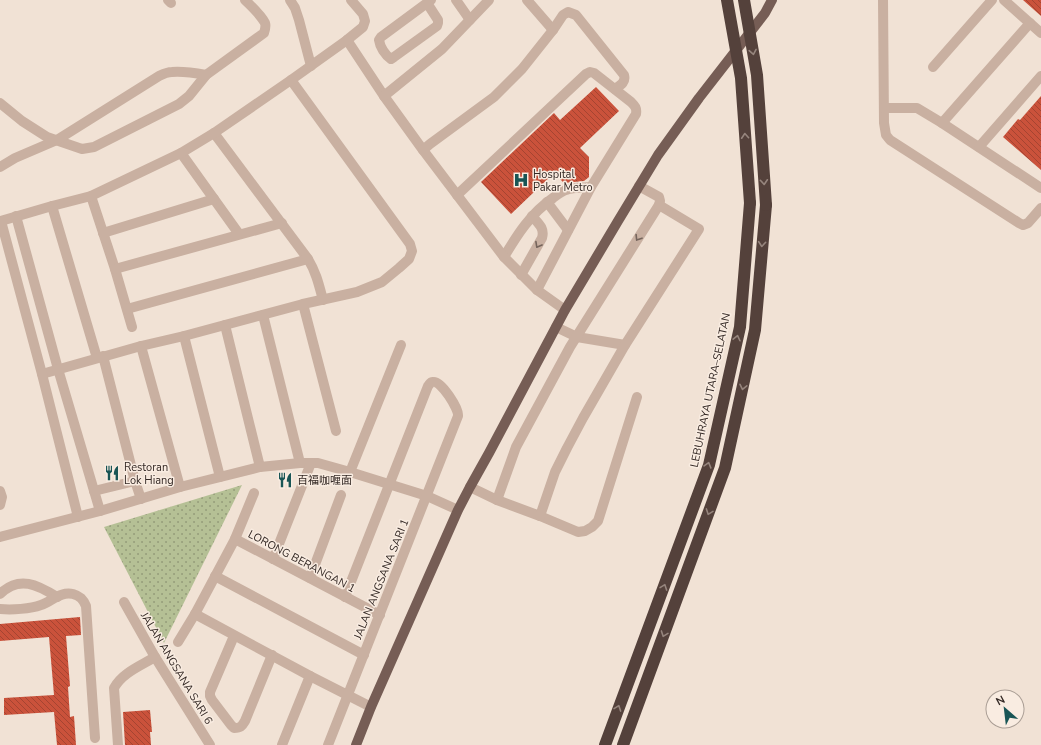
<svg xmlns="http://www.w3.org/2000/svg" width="1041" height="745" viewBox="0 0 1041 745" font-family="'Nunito Sans','Noto Sans SC',sans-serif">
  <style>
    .park { fill: url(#park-dots) }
    .building { fill: url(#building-back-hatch) }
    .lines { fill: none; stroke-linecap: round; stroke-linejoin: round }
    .minor { stroke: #c9b0a1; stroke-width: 10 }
    .major { stroke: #765d55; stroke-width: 10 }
    .highway { stroke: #54413b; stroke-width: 12 }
    .highway-bridge { stroke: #54413b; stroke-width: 12 }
    .oneway { stroke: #96857d }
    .oneway2 { stroke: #76655c }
    .labels { text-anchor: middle; stroke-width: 3; stroke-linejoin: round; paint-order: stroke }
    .poi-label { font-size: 11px; fill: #332824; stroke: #f9ece1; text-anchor: start }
    .street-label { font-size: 11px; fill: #332824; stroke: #f9ece1 }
  </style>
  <defs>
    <pattern id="park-dots" width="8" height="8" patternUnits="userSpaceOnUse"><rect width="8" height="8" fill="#b5c095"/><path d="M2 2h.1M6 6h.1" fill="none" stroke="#949c79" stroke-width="1.8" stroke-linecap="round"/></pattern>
    <pattern id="building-back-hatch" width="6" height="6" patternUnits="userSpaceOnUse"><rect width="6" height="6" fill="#ca523b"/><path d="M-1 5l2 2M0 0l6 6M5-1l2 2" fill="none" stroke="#a54431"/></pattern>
  </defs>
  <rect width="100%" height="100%" fill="#f1e2d5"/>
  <polygon class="park" points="242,485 164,643 104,527"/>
  <g class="building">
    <polygon points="1023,0 1041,0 1041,16"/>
    <polygon points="596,87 619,111 580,148 589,157 589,177 584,181 564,183 554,173 511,214 481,182 554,113 560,120"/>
    <polygon points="1041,96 1041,170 1003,137 1018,119 1020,120"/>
    <polygon points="80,617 81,635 66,636 70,686 68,687 70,717 74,716 76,745 57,745 54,712 4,715 4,698 54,695 49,637 0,641 0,624"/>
    <polygon points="150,710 152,732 150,732 151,745 125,745 123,712"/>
  </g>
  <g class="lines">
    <g class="minor">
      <polyline points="168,0 171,3"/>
      <polyline points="290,0 295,8 299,20 311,66"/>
      <polyline points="456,0 470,20"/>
      <polyline points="527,0 553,30"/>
      <polyline points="883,0 884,123 886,135 890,140 1019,223 1023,225 1028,223 1041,208"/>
      <polyline points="1004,0 1041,33"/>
      <path d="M427,3L438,20V23L437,26L394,57L391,59C385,55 380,47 379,40L381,37L427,3L431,0"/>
      <polyline points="347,40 384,96 423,150"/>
      <polyline points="933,67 992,0"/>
      <polyline points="384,96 442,49 489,0"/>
      <path d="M0,103L22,121L47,137L82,149L94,147L179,104L189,96L206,75L264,33C265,30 266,26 265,23C261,15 251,6 245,0"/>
      <polyline points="884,108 917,108 942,123 1041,188"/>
      <polyline points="942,123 1030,23"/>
      <path d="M214,133L308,259C316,272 319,285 323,300"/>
      <polyline points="979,147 1041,76"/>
      <polyline points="181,153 239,234"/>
      <path d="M0,167L15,158L57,140L159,76C163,74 167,72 172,72C183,71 195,73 206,75"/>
      <path d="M457,195L586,74L590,72L594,73L631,102C635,106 637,108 636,114L591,187L537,290"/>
      <polyline points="91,196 115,269 132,327"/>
      <polyline points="547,202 568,230"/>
      <polyline points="52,206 97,358"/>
      <polyline points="16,216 58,369 100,511"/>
      <polyline points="103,233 214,199"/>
      <path d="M504,257C517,235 531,213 553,198C557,195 562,191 566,190C574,187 583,188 591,187"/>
      <polyline points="115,269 282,223"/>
      <path d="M521,275L542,238C545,228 538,223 532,216"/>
      <polyline points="303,304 336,431"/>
      <polyline points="127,309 308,259"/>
      <path d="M565,310L537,290L504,257L423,150L430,144L494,97L522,69L553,30L563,15L568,12L576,15L624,75C626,82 621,85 615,89"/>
      <polyline points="263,315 300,463"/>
      <polyline points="225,325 260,467"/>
      <polyline points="556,327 577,337 625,345"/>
      <polyline points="184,336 220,477"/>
      <polyline points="141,346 180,487"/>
      <polyline points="103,356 135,481 141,499"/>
      <polyline points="42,374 141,346 184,336 303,304 357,292 382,282 399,268 409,259 412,251 410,244 291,80"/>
      <polyline points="350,472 401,345"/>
      <polyline points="470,487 497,500 540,516 578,532 585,531 592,527 598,521 637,397"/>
      <polyline points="0,491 2,497 0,505"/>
      <polyline points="94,491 135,481"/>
      <polyline points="497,500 516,447 570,347 659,205 660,201 659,197 639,186"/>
      <polyline points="540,516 555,472 567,448 583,418 625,345 699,229 659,205"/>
      <polyline points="78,517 42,374 1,221 52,206 91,196 181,153 214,133 291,80 347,40 363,27 365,21 363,14 351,0"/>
      <polyline points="0,537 100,511 180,487 260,467 300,463 318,463 350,472 427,496 458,510"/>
      <polyline points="235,539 380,615"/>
      <polyline points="273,559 311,463"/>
      <polyline points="215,576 364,655"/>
      <polyline points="310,578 341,495"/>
      <path d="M0,594C19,575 38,585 57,597"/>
      <polyline points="124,602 155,657 210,745"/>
      <path d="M0,609C12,610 30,609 41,605C52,601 61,591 73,594C80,596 83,599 86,606L95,738"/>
      <polyline points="195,614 235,539 254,493"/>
      <path d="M234,636L210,692V696L212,700L231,725L234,728C241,728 242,726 245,721L272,655"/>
      <polyline points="178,642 195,614 310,676 371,707"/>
      <path d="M118,745L114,688C122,673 140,666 155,657"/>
      <polyline points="282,745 310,676"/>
      <path d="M328,745L458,416C459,409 441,380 433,382C430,382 430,384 428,386L345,597"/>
    </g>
    <polyline class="major" points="356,745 371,707 458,510 470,487 489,453 565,310 618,221 658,155 699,98 765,13 772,0"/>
    <g class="highway">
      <polyline points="605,745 709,465 740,327 750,203"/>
      <polyline points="623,745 725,468 755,330 766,205"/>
    </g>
    <g class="highway-bridge">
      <polyline points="727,0 741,78 750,203"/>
      <polyline points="744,0 757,75 766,205"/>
    </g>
  </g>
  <defs><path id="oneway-chevron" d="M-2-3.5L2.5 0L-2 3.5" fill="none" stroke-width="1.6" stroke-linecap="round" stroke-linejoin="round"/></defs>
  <g class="oneway">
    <use href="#oneway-chevron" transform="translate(753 52) rotate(80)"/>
    <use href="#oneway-chevron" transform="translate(745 136) rotate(-94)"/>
    <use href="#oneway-chevron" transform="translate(764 182) rotate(86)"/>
    <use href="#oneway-chevron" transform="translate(762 244) rotate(95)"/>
    <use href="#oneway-chevron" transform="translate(737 338) rotate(-77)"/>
    <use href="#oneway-chevron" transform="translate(743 387) rotate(102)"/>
    <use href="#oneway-chevron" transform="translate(708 465) rotate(-74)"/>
    <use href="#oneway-chevron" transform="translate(709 512) rotate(110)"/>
    <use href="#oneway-chevron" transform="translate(664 587) rotate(-70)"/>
    <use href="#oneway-chevron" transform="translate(664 634) rotate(110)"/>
    <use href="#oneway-chevron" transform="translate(618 708) rotate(-70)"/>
  </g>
  <g class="oneway2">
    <use href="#oneway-chevron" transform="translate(638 238) rotate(122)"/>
    <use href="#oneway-chevron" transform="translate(538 245) rotate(119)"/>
  </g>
  <defs>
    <g id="hospital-bare" transform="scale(1.2)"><path d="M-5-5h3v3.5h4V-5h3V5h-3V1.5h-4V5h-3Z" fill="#195555" stroke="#f9ece1" stroke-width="2.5" paint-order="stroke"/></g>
    <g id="restaurant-bare" transform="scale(1.2)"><path d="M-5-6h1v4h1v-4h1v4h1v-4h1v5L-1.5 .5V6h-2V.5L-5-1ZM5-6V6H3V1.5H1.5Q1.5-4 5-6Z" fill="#195555" stroke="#f9ece1" stroke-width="2.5" paint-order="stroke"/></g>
  </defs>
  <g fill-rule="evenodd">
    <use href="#hospital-bare" x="521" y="180"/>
    <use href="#restaurant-bare" x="112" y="473"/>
    <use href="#restaurant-bare" x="285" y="480"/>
  </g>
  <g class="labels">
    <g class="poi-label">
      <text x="533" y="178">Hospital<tspan x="533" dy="13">Pakar Metro</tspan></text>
      <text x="124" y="471">Restoran<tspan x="124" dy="13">Lok Hiang</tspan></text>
      <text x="297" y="484">百福咖喱面</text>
    </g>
    <g class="street-label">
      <text transform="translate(710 390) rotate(-78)" y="4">LEBUHRAYA UTARA–SELATAN</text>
      <text transform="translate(302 561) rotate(28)" y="4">LORONG BERANGAN 1</text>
      <text transform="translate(381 579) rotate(-68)" y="4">JALAN ANGSANA SARI 1</text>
      <text transform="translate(177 668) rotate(59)" y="4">JALAN ANGSANA SARI 6</text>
    </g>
  </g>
  <g transform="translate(1005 709) rotate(332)"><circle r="19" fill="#f9ece1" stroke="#aa9e95"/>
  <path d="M0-3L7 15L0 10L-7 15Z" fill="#195555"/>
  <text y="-6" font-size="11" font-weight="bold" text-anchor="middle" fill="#332824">N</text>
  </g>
</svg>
